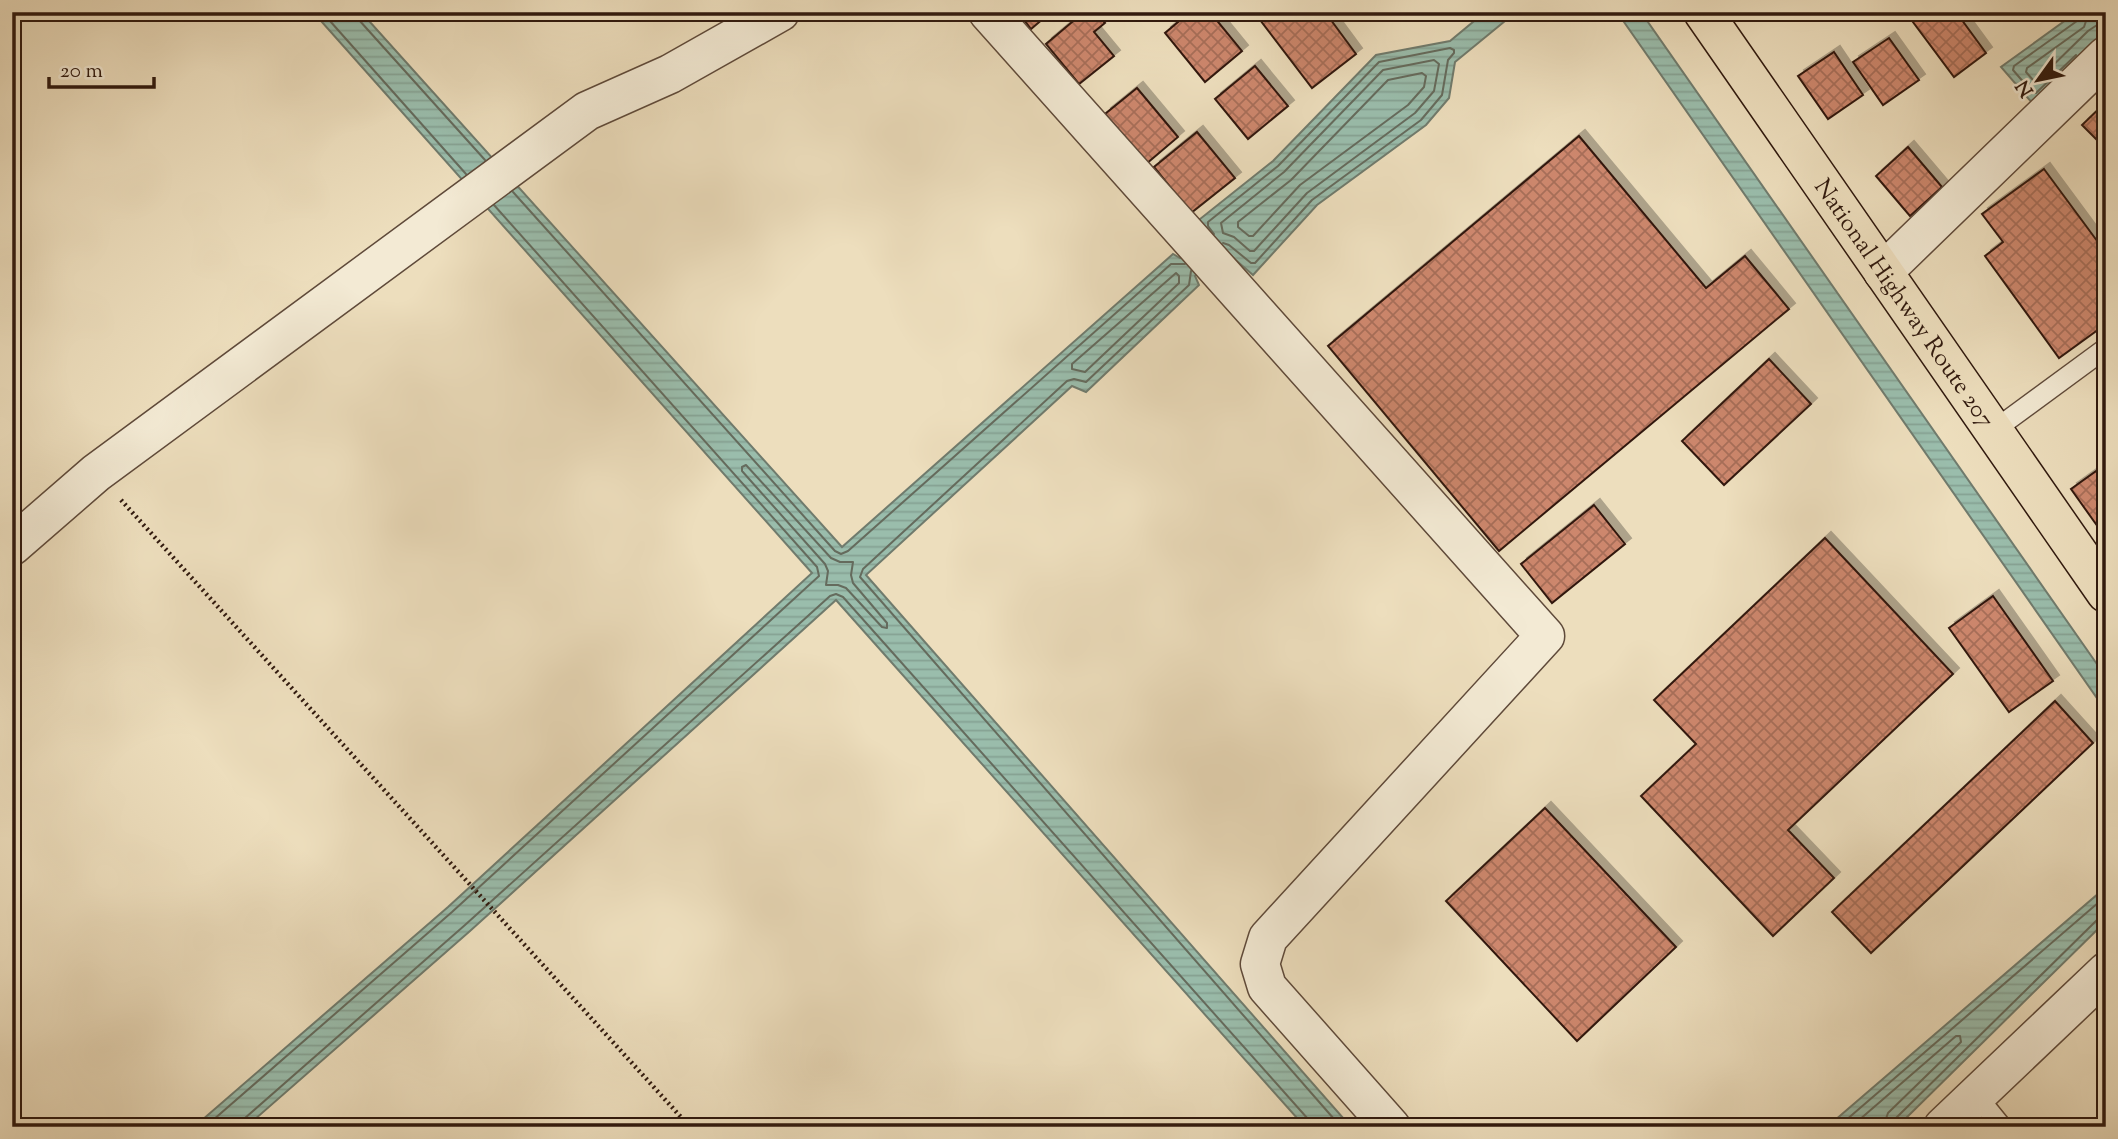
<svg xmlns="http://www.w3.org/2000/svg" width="2118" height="1139" viewBox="0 0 2118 1139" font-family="'Sorts Mill Goudy',serif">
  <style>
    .water { fill: url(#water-rules); stroke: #707b6d; stroke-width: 2 }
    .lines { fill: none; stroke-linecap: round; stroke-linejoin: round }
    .shore { stroke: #656b5d; stroke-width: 2 }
    .building { fill: url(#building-cross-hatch); stroke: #30190e; stroke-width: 2; filter: url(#shadow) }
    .service-casing { stroke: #5f4a3a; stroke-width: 22 }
    .minor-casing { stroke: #5f4a3a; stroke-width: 41 }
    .tertiary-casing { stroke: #5f4a3a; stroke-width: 41 }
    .trunk-casing { stroke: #30190e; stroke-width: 41 }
    .path { stroke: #30190e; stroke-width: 4.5; stroke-dasharray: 2 3.5; stroke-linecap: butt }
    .service { stroke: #f3ead4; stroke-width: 19 }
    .minor { stroke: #f3ead4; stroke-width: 38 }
    .tertiary { stroke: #f3ead4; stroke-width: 38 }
    .trunk { stroke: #eddebd; stroke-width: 38 }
    .labels { text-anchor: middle; stroke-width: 7; stroke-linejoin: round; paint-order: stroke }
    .street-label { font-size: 24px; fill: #30190e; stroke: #f3ead4 }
  </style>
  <defs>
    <pattern id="water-rules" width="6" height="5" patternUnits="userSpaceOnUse" patternTransform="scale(1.75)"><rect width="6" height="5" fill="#9abdac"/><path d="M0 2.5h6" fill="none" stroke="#85a293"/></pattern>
    <pattern id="building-cross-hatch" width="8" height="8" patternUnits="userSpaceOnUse" patternTransform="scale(1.75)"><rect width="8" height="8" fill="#cd876d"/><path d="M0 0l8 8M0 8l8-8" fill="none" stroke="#a76e58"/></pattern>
    <filter id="shadow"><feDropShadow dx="6" dy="-6" stdDeviation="0" flood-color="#0004"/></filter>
  </defs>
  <rect width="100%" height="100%" fill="#eddebd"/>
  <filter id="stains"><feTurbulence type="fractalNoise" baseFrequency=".00286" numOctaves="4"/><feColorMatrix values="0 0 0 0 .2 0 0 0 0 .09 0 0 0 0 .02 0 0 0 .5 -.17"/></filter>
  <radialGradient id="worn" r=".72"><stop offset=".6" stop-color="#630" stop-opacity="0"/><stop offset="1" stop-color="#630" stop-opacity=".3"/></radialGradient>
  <g class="water">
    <polygon points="313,12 361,12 842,547 1173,254 1180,258 1208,237 1195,223 1273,161 1376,55 1450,41 1485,12 1516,12 1455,62 1449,98 1426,125 1317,205 1253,275 1224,250 1195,276 1199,285 1086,392 1072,386 866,575 1351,1127 1305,1127 836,600 470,931 246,1127 194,1127 448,907 812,573"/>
    <polygon points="1617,12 1639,12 1643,15 2106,677 2106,711"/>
    <polygon points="2077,12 2106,12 2106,37 2034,105 2001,67"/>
    <polygon points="2106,887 2106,921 1897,1127 1827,1127"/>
  </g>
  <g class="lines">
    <g class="shore">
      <polyline points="322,12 466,174"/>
      <polyline points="356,12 359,20 485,160"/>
      <polyline points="2089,12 2084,27 2027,68 2026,72 2033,80 2038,80 2088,31 2097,25 2106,24"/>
      <polyline points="2076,55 2036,93 2032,92 2013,70 2014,66 2077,21 2080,12"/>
      <polygon points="1434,60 1439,64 1434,91 1415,113 1307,193 1254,251 1250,251 1234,237 1223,233 1221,223 1284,172 1383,70"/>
      <polygon points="1422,73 1426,76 1424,87 1408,105 1300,185 1253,236 1249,236 1238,227 1238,222 1291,180 1388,80"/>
      <polyline points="513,192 835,551 841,554 848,551 1171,264 1185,264"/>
      <polyline points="1214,234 1208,226 1208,222 1278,166 1379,62 1450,48 1454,50 1454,53 1448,60 1442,95 1421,120 1312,200 1255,263 1251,263 1229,245 1223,243"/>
      <polyline points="1191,271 1189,285 1086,382 1074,379 1067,381 863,569 860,577 1341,1127"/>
      <polygon points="1176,273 1179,276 1179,283 1085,372 1072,369 1072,364"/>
      <polygon points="746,465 831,558 840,562 853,562 851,575 853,583 887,623 887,628 882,627 846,588 838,585 826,585 828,571 825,564 742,471 742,467"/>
      <polyline points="205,1127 452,912 819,576 817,567 494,205"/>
      <polyline points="242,1127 245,1118 465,925 830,596 836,594 843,597 1308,1119 1310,1127"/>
      <polyline points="1838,1127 2106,896"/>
      <polyline points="1851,1127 1956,1036 1960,1036 1961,1042 1888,1113 1883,1127"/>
      <polyline points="1892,1127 1895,1119 2098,919 2106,916"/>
    </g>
  </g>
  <g class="building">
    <polygon points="1018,12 1051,12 1031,29"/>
    <polygon points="1084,12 1095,12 1105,23 1094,32 1114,56 1079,84 1046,44"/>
    <polygon points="1190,12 1210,12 1242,51 1205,82 1165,33"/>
    <polygon points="1254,12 1325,12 1356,54 1312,88"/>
    <polygon points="1910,12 1956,12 1986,53 1954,77 1907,14"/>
    <polygon points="1889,38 1919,80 1883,105 1853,62"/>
    <polygon points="1834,52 1863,95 1828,119 1798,76"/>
    <polygon points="1255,66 1288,106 1248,139 1215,99"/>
    <polygon points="1137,88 1178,137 1146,164 1105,114"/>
    <polygon points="2106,102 2106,149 2082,125"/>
    <polygon points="1197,132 1235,178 1191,213 1154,167"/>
    <polygon points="1579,136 1706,288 1745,256 1789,309 1499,551 1328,346"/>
    <polygon points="1908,147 1942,187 1910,216 1876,176"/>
    <polygon points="2044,169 2106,253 2106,324 2059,358 1985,256 2003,242 1982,214"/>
    <polygon points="1769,359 1811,404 1724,485 1682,441"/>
    <polygon points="2106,464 2106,522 2098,527 2071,489"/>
    <polygon points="1594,505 1625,544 1552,603 1521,564"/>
    <polygon points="1825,538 1953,674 1788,830 1834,878 1773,936 1641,796 1696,744 1654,700"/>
    <polygon points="1993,596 2053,681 2009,712 1949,628"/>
    <polygon points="2055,701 2093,743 1871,953 1832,912"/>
    <polygon points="1545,808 1676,947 1577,1041 1446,901"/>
  </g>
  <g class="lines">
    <g class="service-casing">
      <g id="service">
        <polyline points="1993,431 2106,348"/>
        <polyline points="1976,1095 2002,1127"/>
      </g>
    </g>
    <g class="minor-casing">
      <g id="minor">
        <polyline points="988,12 1545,636 1268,938 1260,964 1267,987 1391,1127"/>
        <polyline points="1883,272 2106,56"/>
        <polyline points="12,546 96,473 587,111 670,74 780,12"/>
      </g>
    </g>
    <g class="tertiary-casing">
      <polyline id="tertiary" points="1943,1127 2106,972"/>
    </g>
    <g class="trunk-casing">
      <g id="trunk">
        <path id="s1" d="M1703,12L2106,593"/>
      </g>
    </g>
    <polyline class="path" points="121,500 690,1127"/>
    <use href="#service" class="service"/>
    <use href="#minor" class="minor"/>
    <use href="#tertiary" class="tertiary"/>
    <use href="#trunk" class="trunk"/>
  </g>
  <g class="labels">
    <g class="street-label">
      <text dy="8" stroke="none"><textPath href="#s1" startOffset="354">National Highway Route 207</textPath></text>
    </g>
  </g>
  <rect width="2118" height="1139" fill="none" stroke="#eddebd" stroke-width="42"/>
  <rect x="14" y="14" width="2090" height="1111" fill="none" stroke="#30190e" stroke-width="3.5"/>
  <rect x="21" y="21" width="2076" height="1097" fill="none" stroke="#30190e" stroke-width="2"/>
  <g transform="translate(2038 80) rotate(237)" stroke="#f3ead4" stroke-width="5" paint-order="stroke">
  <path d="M0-5L12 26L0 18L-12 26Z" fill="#30190e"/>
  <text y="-10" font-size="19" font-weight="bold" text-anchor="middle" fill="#30190e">N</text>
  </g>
  <path d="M49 77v10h105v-10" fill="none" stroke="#30190e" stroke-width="3.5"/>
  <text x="60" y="77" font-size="21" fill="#30190e" stroke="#f3ead4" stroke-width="5" paint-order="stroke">20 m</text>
  <rect width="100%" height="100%" filter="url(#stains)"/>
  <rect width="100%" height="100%" fill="url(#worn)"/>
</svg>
